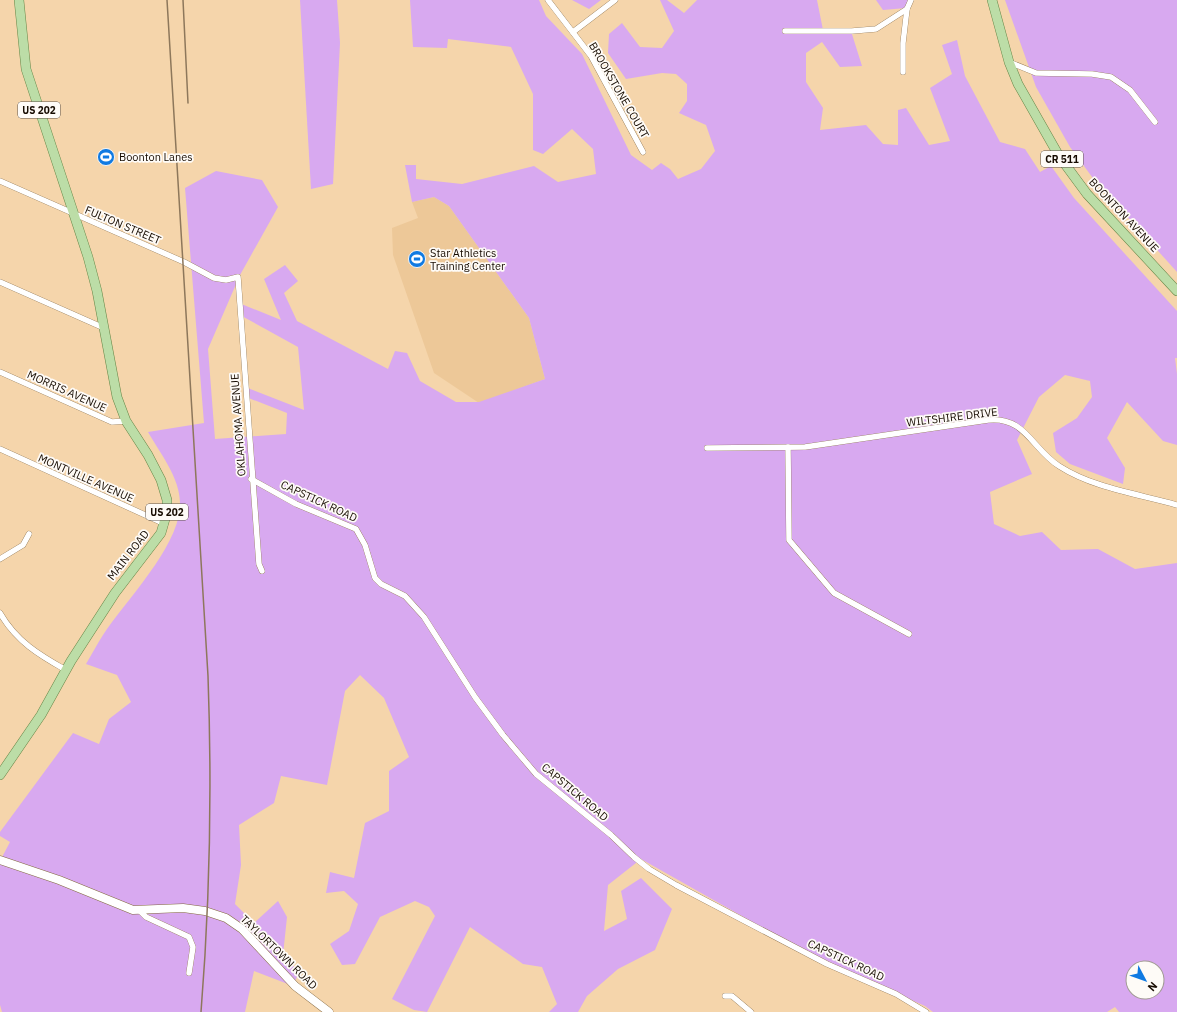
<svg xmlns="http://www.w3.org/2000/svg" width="1177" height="1012" viewBox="0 0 1177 1012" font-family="'IBM Plex Sans',sans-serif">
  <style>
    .built { fill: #edc898 }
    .green { fill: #d8a9f0; fill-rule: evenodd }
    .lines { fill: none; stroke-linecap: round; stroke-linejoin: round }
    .street-casing { stroke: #846841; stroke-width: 6 }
    .secondary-casing { stroke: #846841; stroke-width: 9 }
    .primary-casing { stroke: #658546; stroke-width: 10 }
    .street { stroke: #fff; stroke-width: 5.5 }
    .secondary { stroke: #fff; stroke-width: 8 }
    .primary { stroke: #bcdda7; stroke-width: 9 }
    .rail { stroke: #8d775b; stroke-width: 1.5 }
    .labels { text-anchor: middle; stroke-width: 3.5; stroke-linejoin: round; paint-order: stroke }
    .shield { fill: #fefbf7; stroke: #5c534a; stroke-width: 1 }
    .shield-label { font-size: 10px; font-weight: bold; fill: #160b00 }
    .street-label { font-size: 11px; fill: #160b00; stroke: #fefbf7 }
    .poi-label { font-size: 11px; fill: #160b00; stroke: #fefbf7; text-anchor: start }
  </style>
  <rect width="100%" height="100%" fill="#f5d5ab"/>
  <polygon class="built" points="434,197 449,206 529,318 545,379 479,403 434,373 393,255 392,228 418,218 412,202"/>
  <g class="green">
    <polygon points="300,0 337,0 340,43 333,184 311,189"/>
    <path d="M410,0H539L546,16L582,54L631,155L652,170L661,163L670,169L678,179L701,169L715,151L706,125L679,113L687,101V84L676,74L662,73L626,79L608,53L609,34L622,23L640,47L662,48L674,31L660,0H667L684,13L697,0H817L823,30L851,31L862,66L840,67L822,42L806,53V82L823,108L820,130L866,125L883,144L898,145V110L906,108L929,145L950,141L930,88L952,74L942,45L957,40L965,76L1000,142L1025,149L1040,172L1051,166L1074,198L1177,311V358H1175L1177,374V445L1163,441L1127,402L1107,438L1125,468L1123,484L1070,464L1056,452L1053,433L1077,418L1092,397L1090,381L1065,375L1039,397L1017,440L1032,474L990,492L994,524L1020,536L1042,532L1061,550L1098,549L1135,569L1177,563V1012H1119L1115,1007L1107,1012H933L925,1006L818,959L641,859L608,885L604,931L627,919L621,891L641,878L672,909L655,950L618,969L587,996L578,1012H549L557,1004L542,967L523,964L470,927L427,1012L414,1010L392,999L435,916L429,907L415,901L380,917L355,964L342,965L330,944L349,931L358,904L344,891L326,893L330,872L354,878L365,823L389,811V771L409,757L384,698L360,675L345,691L327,785L281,776L274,803L239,825L241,865L235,904L254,923L278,901L287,917L283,955L299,972L293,986L254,971L245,1012H2L0,1005V861L10,842L0,836V832L73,733L99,744L109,719L131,702L117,675L86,664C92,654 97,644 103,635C126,600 181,545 180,503C180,478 160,453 148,432L204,423L185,188L216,171L262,180L278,207L240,275L208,349L215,439L286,434L287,413L246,397L245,387L304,410L298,347L240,315L239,303L281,320L264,279L285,265L298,281L284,293L297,321L388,369L395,351L407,353L420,381L456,402H479L545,379L529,318L449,206L434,197L412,202L405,165H416V179L462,184L534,166L558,182L596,174L593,149L572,129L543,154L533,150V94L511,47L448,39L447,48L413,47ZM1133,968H1157V992H1133Z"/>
    <polygon points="572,0 601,0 589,9"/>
    <polygon points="876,0 910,0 906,8 883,10"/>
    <polygon points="1005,0 1177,0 1177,272 1095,181 1070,147 1036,87"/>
  </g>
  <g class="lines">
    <g class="street-casing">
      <g id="street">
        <polyline points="548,0 591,56 643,152"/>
        <polyline points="785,31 852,31 876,29 907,9 911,0"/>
        <polyline points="573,32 615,0"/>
        <polyline points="1009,62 1036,73 1092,74 1111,77 1130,90 1155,122"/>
        <polyline points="903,72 903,43 907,9"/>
        <polyline points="0,181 184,262 214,278 226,280 238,277 259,564 262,571"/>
        <polyline points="0,282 104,328"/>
        <polyline points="0,372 112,422 126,421"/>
        <polyline points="788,447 789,540 834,593 909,634"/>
        <path d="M707,448L805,447L988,420C1025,416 1032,449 1059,466C1093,488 1138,494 1177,505"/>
        <polyline points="0,449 165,524"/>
        <polyline points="251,479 296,504 356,529 365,545 375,578 381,584 405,596 424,617 475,697 503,735 536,774 611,835 634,857 649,869 676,885 827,964 896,994 926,1012"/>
        <polyline points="0,559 23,545 29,534"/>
        <path d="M0,613C16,641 39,655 66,670"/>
        <polyline points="140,911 146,917 189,937 193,947 189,973"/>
        <polyline points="725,996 732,996 751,1012"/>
      </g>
    </g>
    <g class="secondary-casing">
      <polyline id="secondary" points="0,860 59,880 133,910 183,908 205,911 226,918 242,929 295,986 329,1012"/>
    </g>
    <g class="primary-casing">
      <g id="primary">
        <polyline points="992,0 1009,62 1018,84 1059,156 1087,194 1177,291"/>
        <polyline points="0,775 41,715 71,661 115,593 161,533 167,512 167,500 161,480 148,455 126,421 117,397 97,291 88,257 26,69 19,0"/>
      </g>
    </g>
    <use href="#street" class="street"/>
    <use href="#secondary" class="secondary"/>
    <use href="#primary" class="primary"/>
    <g class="rail">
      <path d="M167,0L208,676C212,788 210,900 201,1012"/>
      <polyline points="183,0 188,103"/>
    </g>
  </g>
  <defs>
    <g id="stadium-disc" transform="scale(0.9)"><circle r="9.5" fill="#107ae2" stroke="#fefbf7"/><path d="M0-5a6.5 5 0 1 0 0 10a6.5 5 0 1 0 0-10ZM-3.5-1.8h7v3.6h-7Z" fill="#fff"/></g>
  </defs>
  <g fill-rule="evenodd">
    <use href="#stadium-disc" x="106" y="157"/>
    <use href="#stadium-disc" x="417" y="259"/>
  </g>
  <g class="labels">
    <g class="shield">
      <rect x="18" y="102" width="42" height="16" rx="3"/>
      <rect x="1041" y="151" width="42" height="16" rx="3"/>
      <rect x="146" y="504" width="42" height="16" rx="3"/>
    </g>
    <g class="shield-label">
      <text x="39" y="114">US 202</text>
      <text x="1062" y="163">CR 511</text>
      <text x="167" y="516">US 202</text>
    </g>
    <g class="street-label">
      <text transform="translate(619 90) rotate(60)" y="4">BROOKSTONE COURT</text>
      <text transform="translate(1124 215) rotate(47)" y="4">BOONTON AVENUE</text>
      <text transform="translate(123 225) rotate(23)" y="4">FULTON STREET</text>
      <text transform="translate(67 391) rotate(24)" y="4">MORRIS AVENUE</text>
      <text transform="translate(952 417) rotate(-7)" y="4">WILTSHIRE DRIVE</text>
      <text transform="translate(238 425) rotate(-94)" y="4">OKLAHOMA AVENUE</text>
      <text transform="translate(86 478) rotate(24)" y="4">MONTVILLE AVENUE</text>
      <text transform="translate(319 501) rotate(25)" y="4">CAPSTICK ROAD</text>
      <text transform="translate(128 555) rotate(-52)" y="4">MAIN ROAD</text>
      <text transform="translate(575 792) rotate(40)" y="4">CAPSTICK ROAD</text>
      <text transform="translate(279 952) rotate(44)" y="4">TAYLORTOWN ROAD</text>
      <text transform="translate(846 960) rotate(25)" y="4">CAPSTICK ROAD</text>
    </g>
    <g class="poi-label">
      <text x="119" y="161">Boonton Lanes</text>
      <text x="430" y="257">Star Athletics<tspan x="430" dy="13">Training Center</tspan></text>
    </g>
  </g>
  <g transform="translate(1145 980) rotate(131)"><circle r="19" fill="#fefbf7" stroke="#a19b94"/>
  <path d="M0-3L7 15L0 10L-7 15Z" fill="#107ae2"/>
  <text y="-6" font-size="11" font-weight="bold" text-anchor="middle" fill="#160b00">N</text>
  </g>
</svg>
